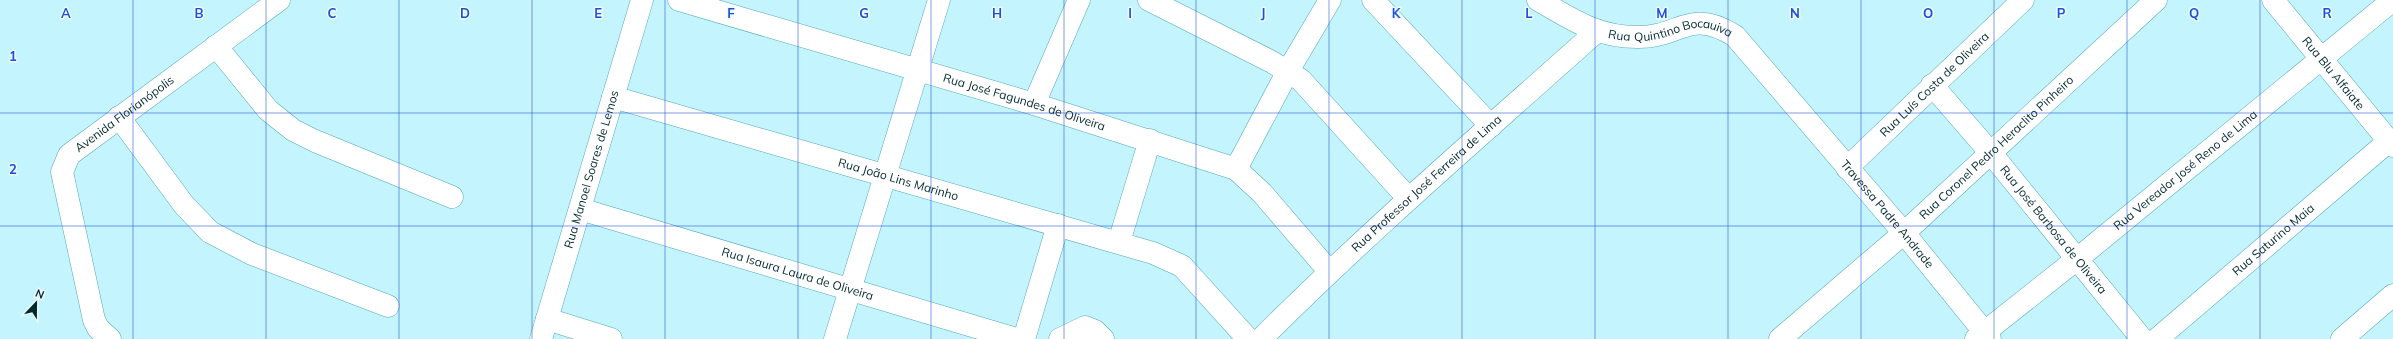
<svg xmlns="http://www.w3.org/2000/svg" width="2393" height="339" viewBox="0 0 2393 339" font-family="Mulish,sans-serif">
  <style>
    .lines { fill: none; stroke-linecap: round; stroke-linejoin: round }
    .minor-casing { stroke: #54a8b7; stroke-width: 23 }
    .minor { stroke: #fff; stroke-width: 22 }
    .grid { fill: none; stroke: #1d4ed8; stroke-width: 1; stroke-opacity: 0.55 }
    .labels { text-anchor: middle; stroke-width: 3; stroke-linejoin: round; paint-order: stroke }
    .street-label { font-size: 12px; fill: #03292f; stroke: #ebfbfe }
    .grid-label { font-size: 13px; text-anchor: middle; font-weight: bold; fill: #1d4ed8; stroke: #ebfbfe; stroke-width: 3; stroke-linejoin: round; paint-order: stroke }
  </style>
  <rect width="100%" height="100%" fill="#c4f4fd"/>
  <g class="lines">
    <g class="minor-casing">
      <g id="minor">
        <path id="s1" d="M679,0L1034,104L1236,169L1262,193L1329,271"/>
        <polyline points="1149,0 1272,62 1301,80 1408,198"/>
        <polyline points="1373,0 1491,126"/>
        <path id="s2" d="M1538,0C1572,19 1596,37 1637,37C1680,38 1689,7 1735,36L1904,233L1990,339"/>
        <path id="s3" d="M2273,0L2393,146"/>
        <polyline points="216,46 268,110 293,130 315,141 452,197"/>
        <path id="s4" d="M1932,85L1990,152L2142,339"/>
        <path id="s5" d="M613,97L1153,253L1182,266L1248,339"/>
        <polyline points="1034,104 1079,0"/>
        <polyline points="119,117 184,205 210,232 252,254 388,306"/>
        <path id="s6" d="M1847,168L2023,0"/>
        <polyline points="1236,169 1288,71 1330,0"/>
        <path id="s7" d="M580,209L1016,339"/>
        <polyline points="1119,242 1150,140"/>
        <polyline points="547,319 611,339"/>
        <path id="s8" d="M110,339L98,328L94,320L62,172L69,155L279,0"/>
        <path id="s9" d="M541,339L642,0"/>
        <polyline points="835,339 939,0"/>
        <polyline points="1024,339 1058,225"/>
        <polyline points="1060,339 1085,327 1095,331 1103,339"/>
        <path id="s10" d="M1261,339C1368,232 1483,133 1596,32"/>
        <path id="s11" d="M1780,339L1904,233L2156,0"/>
        <path id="s12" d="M1976,339L2077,259L2393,0"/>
        <path id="s13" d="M2157,339L2389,141"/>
        <polyline points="2342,339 2393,295"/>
      </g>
    </g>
    <use href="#minor" class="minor"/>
  </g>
  <path class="grid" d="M133,0V339M266,0V339M399,0V339M532,0V339M665,0V339M798,0V339M931,0V339M1064,0V339M1196,0V339M1329,0V339M1462,0V339M1595,0V339M1728,0V339M1861,0V339M1994,0V339M2127,0V339M2260,0V339M0,113H2393M0,226H2393"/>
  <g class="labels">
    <g class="street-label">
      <text dy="4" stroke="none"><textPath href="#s2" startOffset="142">Rua Quintino Bocauiva</textPath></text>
      <text dy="4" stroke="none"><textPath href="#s3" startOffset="95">Rua Blu Alfaiate</textPath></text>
      <text dy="4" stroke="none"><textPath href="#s6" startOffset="121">Rua Luís Costa de Oliveira</textPath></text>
      <text dy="4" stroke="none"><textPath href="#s1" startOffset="360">Rua José Fagundes de Oliveira</textPath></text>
      <text dy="4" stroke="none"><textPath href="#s8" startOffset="264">Avenida Florianópolis</textPath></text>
      <text dy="4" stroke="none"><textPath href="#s11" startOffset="289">Rua Coronel Pedro Heraclito Pinheiro</textPath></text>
      <text dy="4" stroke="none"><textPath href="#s9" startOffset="177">Rua Manoel Soares de Lemos</textPath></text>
      <text dy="4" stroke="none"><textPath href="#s12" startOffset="269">Rua Vereador José Reno de Lima</textPath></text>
      <text dy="4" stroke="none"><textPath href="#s5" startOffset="297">Rua João Lins Marinho</textPath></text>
      <text dy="4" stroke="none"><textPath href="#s10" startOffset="227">Rua Professor José Ferreira de Lima</textPath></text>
      <text dy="4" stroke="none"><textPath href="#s2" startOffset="444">Travessa Padre Andrade</textPath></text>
      <text dy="4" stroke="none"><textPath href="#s4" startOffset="189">Rua José Barbosa de Oliveira</textPath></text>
      <text dy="4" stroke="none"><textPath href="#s13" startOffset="153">Rua Saturino Maia</textPath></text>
      <text dy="4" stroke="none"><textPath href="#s7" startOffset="227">Rua Isaura Laura de Oliveira</textPath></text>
    </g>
  </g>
  <g class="grid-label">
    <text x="66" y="18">A</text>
    <text x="199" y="18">B</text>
    <text x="332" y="18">C</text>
    <text x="465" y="18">D</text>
    <text x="598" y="18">E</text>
    <text x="731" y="18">F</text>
    <text x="864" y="18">G</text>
    <text x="997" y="18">H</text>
    <text x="1130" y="18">I</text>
    <text x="1263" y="18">J</text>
    <text x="1396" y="18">K</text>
    <text x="1529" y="18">L</text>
    <text x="1662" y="18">M</text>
    <text x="1795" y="18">N</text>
    <text x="1928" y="18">O</text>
    <text x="2061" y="18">P</text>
    <text x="2194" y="18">Q</text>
    <text x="2327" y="18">R</text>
    <text x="13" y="61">1</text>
    <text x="13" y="174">2</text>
  </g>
  <g transform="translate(36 303) rotate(22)" stroke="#ebfbfe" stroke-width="3" paint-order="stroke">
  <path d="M0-3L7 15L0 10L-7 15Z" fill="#03292f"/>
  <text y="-6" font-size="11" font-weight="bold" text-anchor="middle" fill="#03292f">N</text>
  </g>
</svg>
